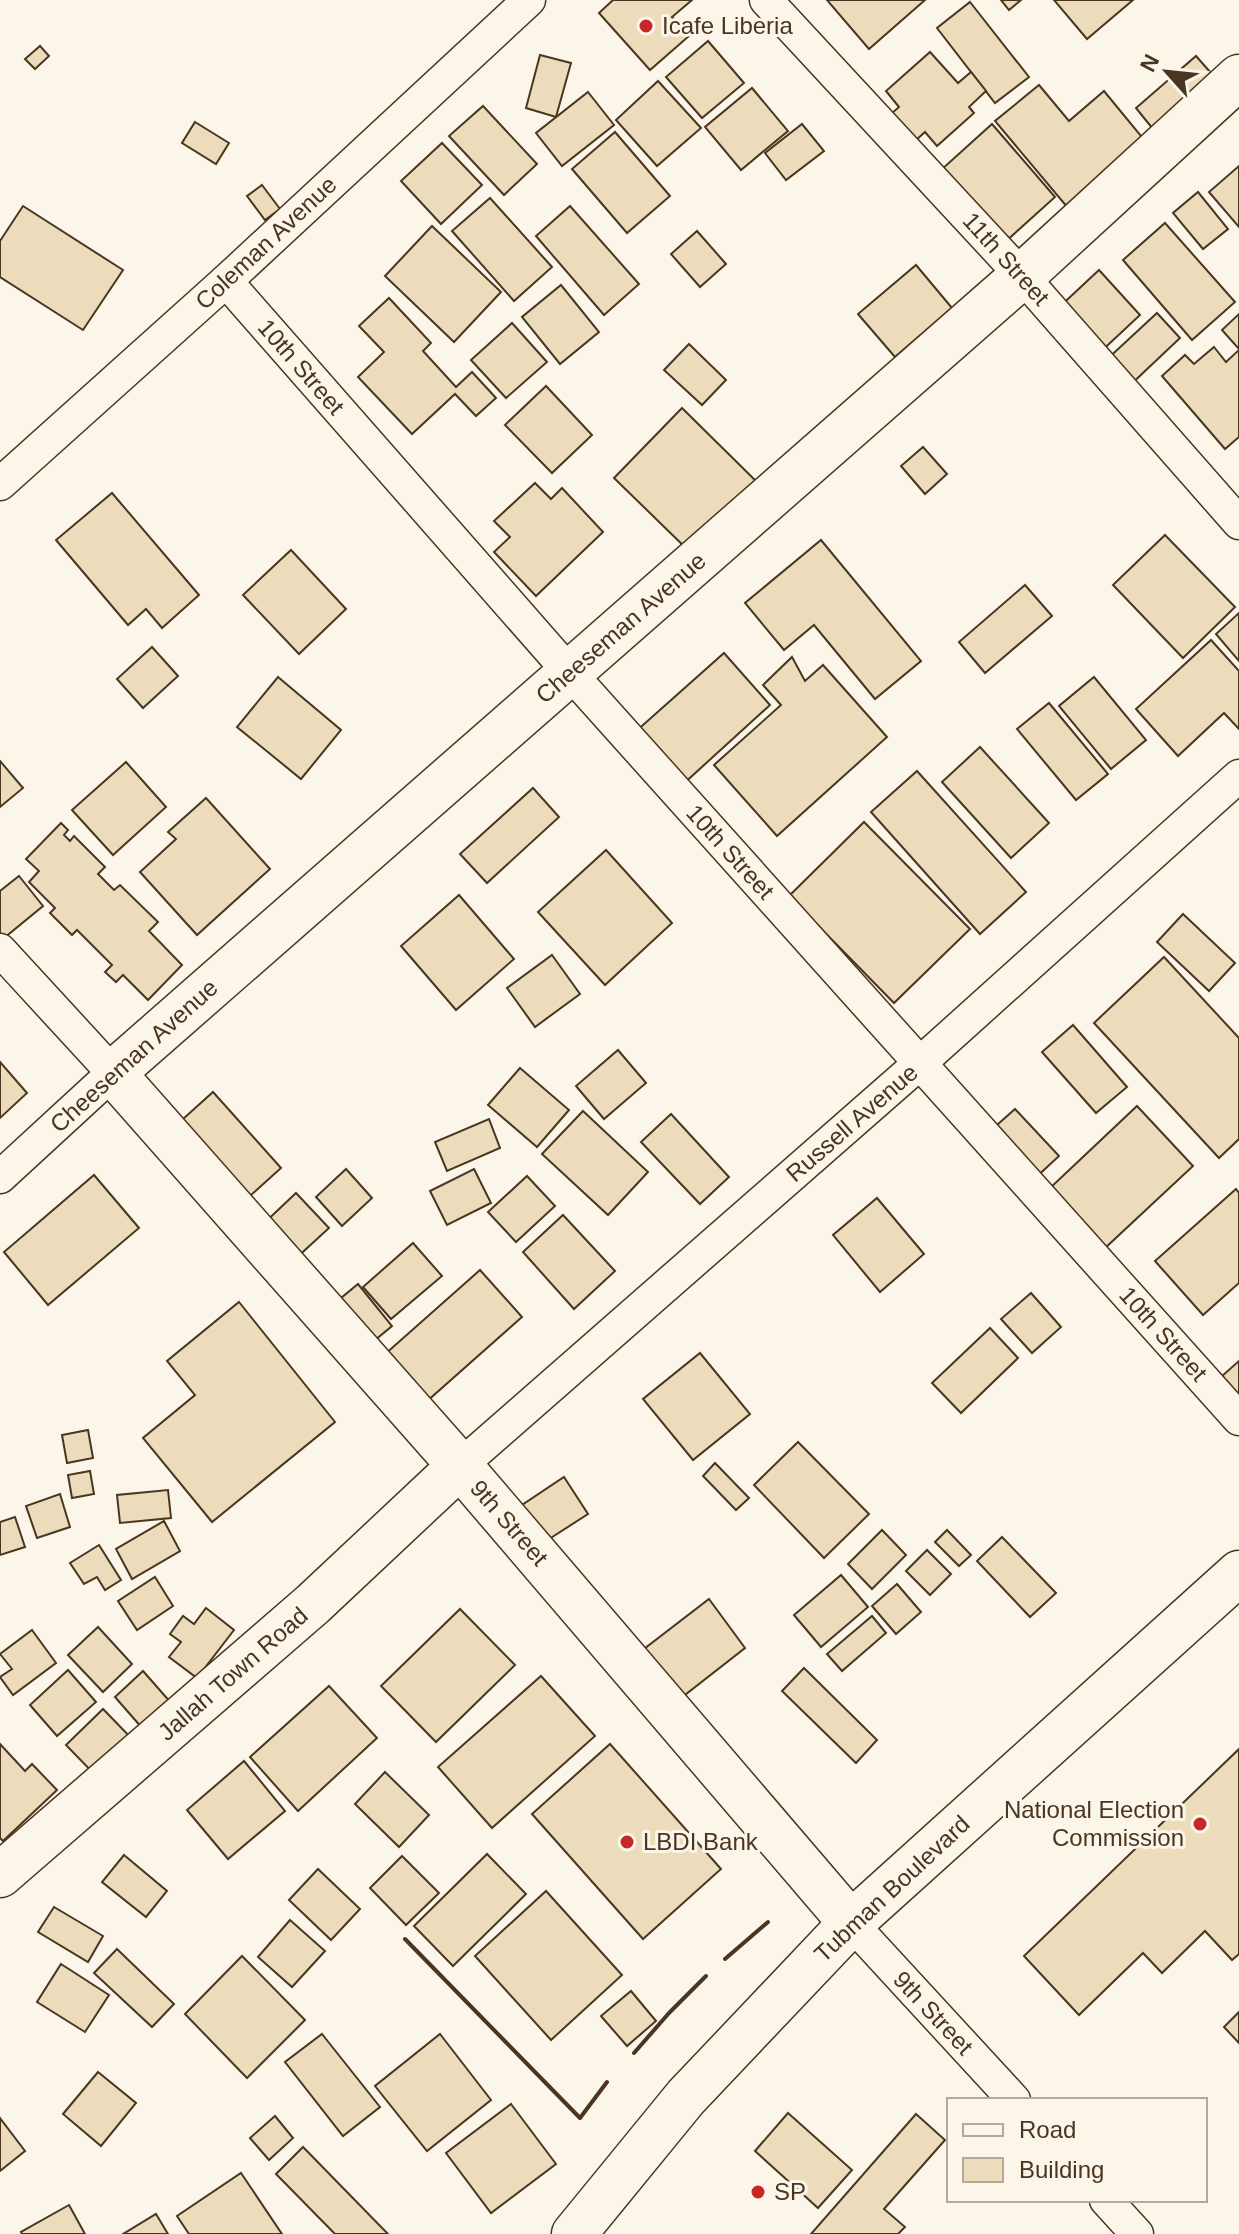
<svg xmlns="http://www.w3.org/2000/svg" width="1239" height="2234" viewBox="0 0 1239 2234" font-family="Helvetica,sans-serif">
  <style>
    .building { fill: #ecdcbc; stroke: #4a3520; stroke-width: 2 }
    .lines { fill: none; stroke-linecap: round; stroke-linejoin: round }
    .street-casing { stroke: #4a3520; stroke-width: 35 }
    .secondary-casing { stroke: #4a3520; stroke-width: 47 }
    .highway-casing { stroke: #4a3520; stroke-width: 47 }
    .street { stroke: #fbf6e9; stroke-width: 32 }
    .secondary { stroke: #fbf6e9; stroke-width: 44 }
    .highway { stroke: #fbf6e9; stroke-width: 44 }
    .wall { stroke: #4a3520; stroke-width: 4 }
    .poi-dot { fill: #c62828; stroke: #fbf6e9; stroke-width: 3 }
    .labels { text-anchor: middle; stroke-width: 6; stroke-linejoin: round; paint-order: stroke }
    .poi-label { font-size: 24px; fill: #4a3520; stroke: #fbf6e9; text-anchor: start }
    .street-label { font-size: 24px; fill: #4a3520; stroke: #fbf6e9 }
  </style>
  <rect width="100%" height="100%" fill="#fbf6e9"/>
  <g class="building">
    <polygon points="613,0 692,0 672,17 689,36 650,70 599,13"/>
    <polygon points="827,0 925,0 869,49"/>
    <polygon points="1001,0 1021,0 1009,10"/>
    <polygon points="1054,0 1133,0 1087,39"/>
    <polygon points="970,2 1029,77 995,103 937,28"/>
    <polygon points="708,41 744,83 702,118 666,77"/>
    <polygon points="40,46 49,56 35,69 25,59"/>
    <polygon points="930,52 958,83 971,72 986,91 969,107 974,113 937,146 925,132 915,141 891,114 899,107 886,91"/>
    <polygon points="540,55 571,63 556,117 526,108"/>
    <polygon points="1196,56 1218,81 1157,134 1136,108"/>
    <polygon points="658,81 701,128 657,166 616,120"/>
    <polygon points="1039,85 1069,121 1104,91 1146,142 1068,208 995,121"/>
    <polygon points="752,88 788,131 741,170 705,127"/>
    <polygon points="588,92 614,125 562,166 536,133"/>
    <polygon points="483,106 537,164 504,195 449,136"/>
    <polygon points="195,122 229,143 216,164 182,143"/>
    <polygon points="802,124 824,151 786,180 765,153"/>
    <polygon points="992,124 1055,197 1004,243 941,170"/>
    <polygon points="615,132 670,196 627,233 572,169"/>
    <polygon points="442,143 482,185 441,224 401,181"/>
    <polygon points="1239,166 1239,227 1209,192"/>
    <polygon points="262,185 280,209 265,220 247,196"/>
    <polygon points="1198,192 1228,229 1203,249 1173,213"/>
    <polygon points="490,198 552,267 514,301 452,231"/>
    <polygon points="23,206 123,270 83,330 0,277 0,241"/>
    <polygon points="570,206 639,284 604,315 536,236"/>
    <polygon points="1165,223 1235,302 1192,340 1123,260"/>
    <polygon points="432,226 501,292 454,342 385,276"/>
    <polygon points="697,231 726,264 700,287 671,254"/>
    <polygon points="916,265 952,308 895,357 858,314"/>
    <polygon points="1099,270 1140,315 1095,357 1054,312"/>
    <polygon points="561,285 599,332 560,364 522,317"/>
    <polygon points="389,298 431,343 423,351 456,387 472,372 496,398 476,416 455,394 412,434 358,377 384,352 359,326"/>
    <polygon points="1157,313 1180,338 1126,389 1103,363"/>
    <polygon points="1239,314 1239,349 1222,330"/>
    <polygon points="512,323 547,362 506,398 471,360"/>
    <polygon points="689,344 726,380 702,405 664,370"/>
    <polygon points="1214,347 1226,362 1239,350 1239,437 1225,449 1162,376 1185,355 1194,364"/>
    <polygon points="546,386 592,435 552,473 505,425"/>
    <polygon points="682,408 759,484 691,553 614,478"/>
    <polygon points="923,447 947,474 925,494 901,466"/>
    <polygon points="535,483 551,499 562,488 603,532 536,596 494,552 510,537 494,521"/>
    <polygon points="112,493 199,595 162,628 146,609 128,625 56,540"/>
    <polygon points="1165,535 1235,607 1183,658 1113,585"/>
    <polygon points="821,540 921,661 875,699 814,625 784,650 745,603"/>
    <polygon points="291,550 346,609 299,654 243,595"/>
    <polygon points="1025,585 1052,616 985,673 959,642"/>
    <polygon points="1239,613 1239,661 1216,634"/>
    <polygon points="1211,640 1239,671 1239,729 1224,713 1178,756 1136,709"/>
    <polygon points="152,647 178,676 143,708 117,679"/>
    <polygon points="724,653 770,705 681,786 634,733"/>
    <polygon points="792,657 805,681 823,665 887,737 777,836 714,765 781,705 763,685"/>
    <polygon points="278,677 341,730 301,779 237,727"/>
    <polygon points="1094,677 1146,740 1111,769 1059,706"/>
    <polygon points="1049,703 1108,774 1076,800 1017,729"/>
    <polygon points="980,747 1049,823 1011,858 942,782"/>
    <polygon points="0,761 23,788 0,807"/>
    <polygon points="126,762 166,807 113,855 72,810"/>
    <polygon points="917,771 1026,892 980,934 871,812"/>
    <polygon points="533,788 559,817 487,883 460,854"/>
    <polygon points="206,798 270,869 197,935 140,872 176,839 168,832"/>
    <polygon points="864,822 970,929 894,1003 789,896"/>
    <polygon points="61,823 68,830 64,835 70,841 74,836 105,867 98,874 114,890 120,885 158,922 149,931 182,965 148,1000 123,975 116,982 105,972 112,965 77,930 72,935 50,913 55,908 29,882 39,871 26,859"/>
    <polygon points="606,850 672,923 605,985 538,912"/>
    <polygon points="19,876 43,906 4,938 0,933 0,891"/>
    <polygon points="459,895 514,959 456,1010 401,946"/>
    <polygon points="1183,914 1235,963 1209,991 1157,942"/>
    <polygon points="552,955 580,994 535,1027 507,988"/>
    <polygon points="1164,957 1239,1038 1239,1139 1219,1158 1094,1023"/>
    <polygon points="1073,1025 1127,1087 1096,1113 1042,1052"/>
    <polygon points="618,1050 646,1083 604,1119 576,1086"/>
    <polygon points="0,1062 27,1093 0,1118"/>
    <polygon points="520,1068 569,1110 537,1147 488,1105"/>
    <polygon points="213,1092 281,1168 241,1204 173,1128"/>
    <polygon points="1137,1106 1193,1166 1104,1249 1049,1189"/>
    <polygon points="1015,1109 1059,1156 1032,1181 988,1133"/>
    <polygon points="583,1111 648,1172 608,1215 542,1154"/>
    <polygon points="671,1114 729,1177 700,1204 641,1142"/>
    <polygon points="489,1119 500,1148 447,1171 435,1142"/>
    <polygon points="346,1169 372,1198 342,1226 316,1197"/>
    <polygon points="474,1169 491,1203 447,1225 430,1191"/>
    <polygon points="94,1175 139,1228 48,1305 4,1252"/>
    <polygon points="527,1176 555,1206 516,1242 488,1212"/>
    <polygon points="1236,1189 1239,1193 1239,1283 1203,1315 1155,1261"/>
    <polygon points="296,1193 329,1228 293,1261 260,1227"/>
    <polygon points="877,1198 924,1254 880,1292 833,1235"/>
    <polygon points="563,1215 615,1271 574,1309 523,1252"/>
    <polygon points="413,1243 442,1276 391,1319 363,1287"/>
    <polygon points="480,1270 522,1317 417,1410 375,1363"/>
    <polygon points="358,1284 392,1326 363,1350 329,1308"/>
    <polygon points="1031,1293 1061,1327 1032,1353 1001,1319"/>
    <polygon points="239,1302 335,1422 212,1522 143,1438 195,1395 167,1361"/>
    <polygon points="990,1328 1018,1358 961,1413 932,1383"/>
    <polygon points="700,1353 750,1414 693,1460 643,1399"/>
    <polygon points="1239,1361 1239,1395 1222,1376"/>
    <polygon points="88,1430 93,1458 67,1463 62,1435"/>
    <polygon points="798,1442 869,1514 824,1558 754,1485"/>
    <polygon points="715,1463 749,1498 736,1510 703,1476"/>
    <polygon points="90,1471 94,1494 72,1498 68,1475"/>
    <polygon points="564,1477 588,1514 543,1543 519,1507"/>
    <polygon points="168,1490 171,1518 120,1523 117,1495"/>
    <polygon points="60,1494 70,1527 37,1538 26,1506"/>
    <polygon points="15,1517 25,1547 0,1555 0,1522"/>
    <polygon points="164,1521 180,1551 132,1579 116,1549"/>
    <polygon points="882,1530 906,1555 872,1589 848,1564"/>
    <polygon points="947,1530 971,1555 959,1566 935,1542"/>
    <polygon points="1002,1537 1056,1593 1030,1617 977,1561"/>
    <polygon points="99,1545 121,1580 105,1590 97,1577 84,1584 70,1563"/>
    <polygon points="927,1550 951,1574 930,1595 906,1571"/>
    <polygon points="841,1575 868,1607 821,1647 794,1615"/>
    <polygon points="155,1577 173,1606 137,1630 118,1601"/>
    <polygon points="897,1584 921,1612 896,1634 872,1606"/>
    <polygon points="709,1599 745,1648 681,1698 644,1649"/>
    <polygon points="206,1608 234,1630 197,1678 169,1657 181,1642 170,1634 183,1616 194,1624"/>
    <polygon points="460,1609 515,1665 436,1742 381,1686"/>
    <polygon points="872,1616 886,1633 842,1671 827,1654"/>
    <polygon points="98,1627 132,1664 103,1692 68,1655"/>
    <polygon points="32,1630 56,1663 13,1695 0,1677 12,1669 0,1654"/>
    <polygon points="804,1668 877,1740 856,1763 782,1691"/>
    <polygon points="68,1670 96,1702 57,1736 30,1705"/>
    <polygon points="143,1671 172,1704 143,1729 115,1697"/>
    <polygon points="541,1676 595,1736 492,1828 438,1767"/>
    <polygon points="329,1686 377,1738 298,1811 250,1757"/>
    <polygon points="103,1709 138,1745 101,1781 66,1745"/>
    <polygon points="0,1744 25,1771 32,1764 57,1790 3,1841 0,1838"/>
    <polygon points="610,1744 721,1869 643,1939 532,1814"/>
    <polygon points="1239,1749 1239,1954 1232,1960 1205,1931 1162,1973 1143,1953 1079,2015 1024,1956"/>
    <polygon points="244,1761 285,1811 228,1859 187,1810"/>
    <polygon points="385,1772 429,1815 399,1847 355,1804"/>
    <polygon points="487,1854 526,1894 453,1966 414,1926"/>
    <polygon points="124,1855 167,1891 146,1917 102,1882"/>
    <polygon points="402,1856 439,1893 406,1925 370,1888"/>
    <polygon points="318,1869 360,1909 331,1940 289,1900"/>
    <polygon points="546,1891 622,1975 551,2040 475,1956"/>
    <polygon points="54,1907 103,1936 88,1962 38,1932"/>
    <polygon points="290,1920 325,1951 292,1987 258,1957"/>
    <polygon points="117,1949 174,2004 152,2027 94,1973"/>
    <polygon points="242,1956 305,2020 247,2078 185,2014"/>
    <polygon points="61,1964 109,1995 85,2032 37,2002"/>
    <polygon points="631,1991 656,2021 627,2046 601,2016"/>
    <polygon points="1239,2012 1239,2043 1224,2027"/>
    <polygon points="322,2034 380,2107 343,2136 285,2062"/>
    <polygon points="440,2034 491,2100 427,2151 375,2086"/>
    <polygon points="98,2072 136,2103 101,2146 63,2114"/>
    <polygon points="511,2104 556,2164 491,2213 446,2153"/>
    <polygon points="788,2113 852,2170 818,2208 755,2151"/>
    <polygon points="916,2114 945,2140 884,2209 905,2227 898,2234 811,2234"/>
    <polygon points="275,2116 293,2138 269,2160 250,2138"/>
    <polygon points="0,2118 25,2151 0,2171"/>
    <polygon points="303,2147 388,2234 335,2234 276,2174"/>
    <polygon points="241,2173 282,2234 189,2234 177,2216"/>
    <polygon points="69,2205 85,2234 22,2234 21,2232"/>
    <polygon points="156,2214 168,2234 123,2234"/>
  </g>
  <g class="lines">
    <g class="street-casing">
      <g id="street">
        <polyline points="766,0 1022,276 1239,523"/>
        <polyline points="226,281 570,673 1239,1419"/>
        <polyline points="0,484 226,281 529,0"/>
        <polyline points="0,950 113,1073 0,1177"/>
        <polyline points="460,1466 920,1063 1239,776"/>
        <polyline points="851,1923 1014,2100"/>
        <polyline points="1106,2200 1137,2234"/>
      </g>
    </g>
    <g class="secondary-casing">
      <g id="secondary">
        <polyline points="0,1875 313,1604 460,1466"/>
        <polyline points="851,1923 460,1466 113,1073 1022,276 1239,77"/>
      </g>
    </g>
    <g class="highway-casing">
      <polyline id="highway" points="574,2234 686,2097 851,1923 1239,1573"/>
    </g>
    <use href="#street" class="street"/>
    <use href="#secondary" class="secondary"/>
    <use href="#highway" class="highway"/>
    <g class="wall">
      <polyline points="405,1939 580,2118 607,2082"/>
      <polyline points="725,1959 768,1922"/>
      <polyline points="634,2053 669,2013 706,1976"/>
    </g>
  </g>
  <g class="poi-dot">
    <circle cx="646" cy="26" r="8"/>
    <circle cx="1200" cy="1824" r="8"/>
    <circle cx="627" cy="1842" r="8"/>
    <circle cx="758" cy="2192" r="8"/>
  </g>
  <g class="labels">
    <g class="poi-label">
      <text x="662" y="34">Icafe Liberia</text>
      <text x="1184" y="1818" text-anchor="end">National Election<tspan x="1184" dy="28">Commission</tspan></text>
      <text x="643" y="1850">LBDI Bank</text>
      <text x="774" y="2200">SP</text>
    </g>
    <g class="street-label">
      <text transform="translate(266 243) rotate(-43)" y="8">Coleman Avenue</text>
      <text transform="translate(1006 259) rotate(48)" y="8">11th Street</text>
      <text transform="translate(301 367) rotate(49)" y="8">10th Street</text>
      <text transform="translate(621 628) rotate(-41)" y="8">Cheeseman Avenue</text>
      <text transform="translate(730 852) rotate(48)" y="8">10th Street</text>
      <text transform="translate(134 1056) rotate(-42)" y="8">Cheeseman Avenue</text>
      <text transform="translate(852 1123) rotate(-41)" y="8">Russell Avenue</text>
      <text transform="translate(1163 1334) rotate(48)" y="8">10th Street</text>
      <text transform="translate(509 1523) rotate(49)" y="8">9th Street</text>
      <text transform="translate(233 1674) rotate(-41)" y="8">Jallah Town Road</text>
      <text transform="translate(892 1889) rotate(-43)" y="8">Tubman Boulevard</text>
      <text transform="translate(933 2013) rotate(47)" y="8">9th Street</text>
    </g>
  </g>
  <rect x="947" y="2098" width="260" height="104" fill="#fbf6e9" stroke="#b4a999" stroke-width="2"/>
  <rect x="963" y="2124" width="40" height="12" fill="#fbf6e9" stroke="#b4a999" stroke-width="2"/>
  <text x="1019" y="2138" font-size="24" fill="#4a3520">Road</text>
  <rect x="963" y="2158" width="40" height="24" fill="#ecdcbc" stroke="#b4a999" stroke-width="2"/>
  <text x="1019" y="2178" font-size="24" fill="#4a3520">Building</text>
  <g transform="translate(1167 72) rotate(297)" stroke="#fbf6e9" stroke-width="6" paint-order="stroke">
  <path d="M0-6L14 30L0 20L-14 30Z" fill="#4a3520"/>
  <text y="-12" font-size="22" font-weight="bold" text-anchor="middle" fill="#4a3520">N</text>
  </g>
</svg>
